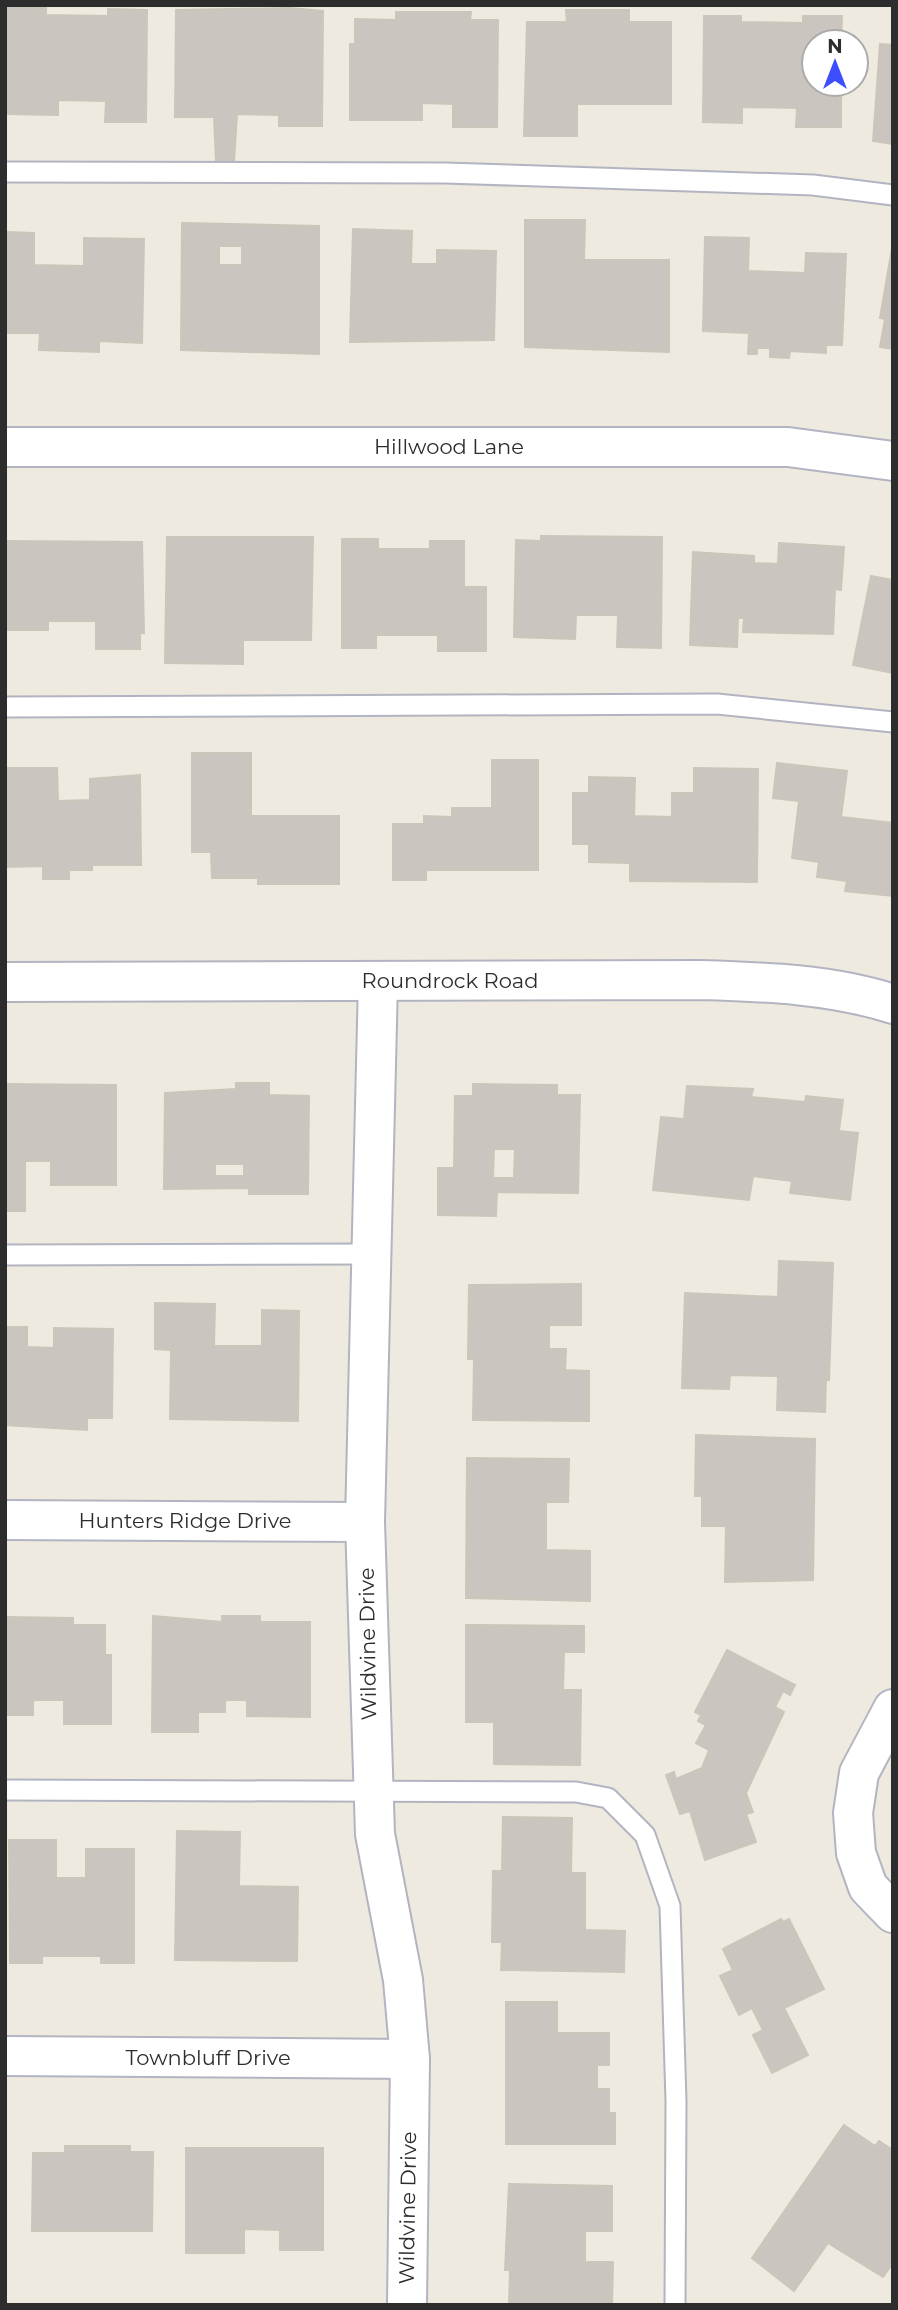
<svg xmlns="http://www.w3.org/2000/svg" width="898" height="2310" viewBox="0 0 898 2310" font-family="Montserrat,sans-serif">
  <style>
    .building { fill: #cac6bf; stroke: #cac6b9; stroke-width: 2; fill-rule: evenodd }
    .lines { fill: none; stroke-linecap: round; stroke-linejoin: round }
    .service-casing { stroke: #b3b4c1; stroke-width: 23 }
    .minor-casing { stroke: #b3b4c1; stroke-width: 42 }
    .tertiary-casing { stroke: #b3b4c1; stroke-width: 42 }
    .service { stroke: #fff; stroke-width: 19 }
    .minor { stroke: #fff; stroke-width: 38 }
    .tertiary { stroke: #fff; stroke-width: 38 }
    .labels { text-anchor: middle; stroke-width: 5; stroke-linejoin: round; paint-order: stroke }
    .street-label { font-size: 21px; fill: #2d2d2d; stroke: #fff }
  </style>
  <rect width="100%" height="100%" fill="#efeadf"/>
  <g class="building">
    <polygon points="8,8 46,8 46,15 108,16 108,9 147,10 146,122 105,122 106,101 58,100 58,115 6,114"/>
    <polygon points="290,8 323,11 322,126 279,126 279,115 237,114 234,162 216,162 214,117 175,117 176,10"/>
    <polygon points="566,10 629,10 629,22 671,22 671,104 577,104 577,136 524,136 527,22 567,22"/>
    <polygon points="396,12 471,12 470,20 498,20 497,127 453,127 453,104 422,103 422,120 350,120 350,44 355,44 355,19 396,20"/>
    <polygon points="704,16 741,16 741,22 803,23 803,16 842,16 841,42 814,42 814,84 841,84 841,127 796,127 797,108 742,107 742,123 703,122"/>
    <polygon points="880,44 893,45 893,144 873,141"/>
    <polygon points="525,220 585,220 584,260 669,260 669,352 525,347"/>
    <path d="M182,223L319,226V354L181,350ZM219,246H242V265H219Z"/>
    <polygon points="353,229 412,231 411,264 437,264 437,250 496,251 494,340 350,342"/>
    <polygon points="5,232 34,233 34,265 84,266 84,238 144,239 142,343 99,341 99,352 39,350 40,333 5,333"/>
    <polygon points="705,237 749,238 748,271 805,273 806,253 846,254 842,345 826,345 826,353 790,351 789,358 770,357 770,348 757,348 757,354 748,354 749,333 703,331"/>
    <polygon points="892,248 893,248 893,349 880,347 885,319 880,318"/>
    <polygon points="541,536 662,537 661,648 617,647 618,615 576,615 575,639 514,637 516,540 541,541"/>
    <polygon points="167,537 313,537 311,640 243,640 243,664 165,663"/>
    <polygon points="342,539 378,539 378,549 430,549 430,541 464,541 464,587 486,587 486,651 438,651 438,635 376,635 376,648 342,648"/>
    <polygon points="5,541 142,542 144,633 140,633 140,649 96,649 96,621 48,621 48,630 5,630"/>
    <polygon points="779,543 844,547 841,590 835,589 833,634 743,632 744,618 738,618 737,647 690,645 693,552 754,556 754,563 778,564"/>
    <polygon points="871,576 893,580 893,673 853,665"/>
    <polygon points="192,753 251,753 251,816 339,816 339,884 258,884 258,878 212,878 211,852 192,852"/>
    <polygon points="492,760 538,760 538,870 426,870 426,880 393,880 393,824 424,824 424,816 452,817 452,808 492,808"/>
    <polygon points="777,763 847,771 841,817 893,823 893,896 845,891 847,881 817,877 819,862 792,858 799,801 773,798"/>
    <polygon points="5,768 57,768 58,801 90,800 90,779 140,775 141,865 92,865 92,870 69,870 69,879 43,879 43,866 5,867"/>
    <polygon points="694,768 758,769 757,882 630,881 630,863 589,862 589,844 573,844 573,793 589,793 589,777 635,778 634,816 672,817 672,793 694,793"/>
    <path d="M236,1083H269V1095L309,1096L308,1194H249V1188L164,1189L165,1093L236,1089ZM215,1164H244V1176H215Z"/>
    <polygon points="5,1084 116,1085 116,1185 51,1185 51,1161 25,1161 25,1211 5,1211"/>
    <path d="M473,1084L557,1085V1095H580L578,1193L497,1192L496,1216L438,1215V1168H454L455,1096H473ZM494,1149H515L514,1178H493Z"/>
    <polygon points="687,1086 753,1089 751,1097 805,1102 806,1096 843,1100 839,1131 858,1133 850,1200 790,1193 792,1181 753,1176 749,1200 653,1190 661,1117 684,1119"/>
    <polygon points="779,1261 833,1263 829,1380 826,1380 825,1412 777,1410 778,1376 730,1375 729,1389 682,1388 685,1293 778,1297"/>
    <polygon points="581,1284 581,1325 549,1325 549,1349 566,1349 565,1370 589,1371 589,1421 473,1420 474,1359 468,1359 469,1285"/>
    <polygon points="155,1303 215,1304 214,1346 262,1346 262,1310 299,1311 298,1421 170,1419 171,1350 155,1349"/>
    <polygon points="5,1327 27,1327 27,1347 54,1348 54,1328 113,1329 112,1418 87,1418 87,1430 5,1425"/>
    <polygon points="696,1435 815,1439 813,1580 725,1582 726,1526 702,1526 702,1496 695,1496"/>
    <polygon points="467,1458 569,1459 568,1502 546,1502 546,1550 590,1551 590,1601 466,1598"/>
    <polygon points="153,1616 222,1622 222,1616 260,1616 260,1622 310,1622 310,1717 247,1716 247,1700 225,1700 225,1712 198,1712 198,1732 152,1732"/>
    <polygon points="5,1617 73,1618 73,1625 105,1625 105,1655 111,1655 111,1724 64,1724 64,1700 33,1700 33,1715 5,1715"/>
    <polygon points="466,1625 584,1626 584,1652 564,1652 563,1690 581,1690 580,1765 494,1764 494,1722 466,1722"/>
    <polygon points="727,1650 795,1685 790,1695 783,1691 775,1707 784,1712 746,1793 753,1812 746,1814 756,1842 705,1860 690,1811 680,1814 666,1775 674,1772 676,1779 702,1768 709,1750 696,1743 706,1725 698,1721 701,1715 695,1712"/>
    <polygon points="503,1817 572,1818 571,1873 585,1873 585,1930 625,1931 624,1972 501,1970 502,1942 492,1942 493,1871 502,1871"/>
    <polygon points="177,1831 240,1832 239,1886 298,1887 297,1961 175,1960"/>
    <polygon points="9,1840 56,1840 56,1878 86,1878 86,1849 134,1849 134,1963 101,1963 101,1956 42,1956 42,1963 10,1963"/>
    <polygon points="781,1919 783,1922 789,1919 824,1989 784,2008 808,2055 772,2073 753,2035 763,2030 752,2008 739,2015 720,1976 733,1970 723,1949"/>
    <polygon points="506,2002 557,2002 557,2033 609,2033 609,2065 597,2065 597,2089 609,2089 609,2113 615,2113 615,2144 506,2144"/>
    <polygon points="844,2125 875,2146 879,2141 893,2150 893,2263 883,2277 828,2243 794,2291 752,2258"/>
    <polygon points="65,2146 130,2146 130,2152 153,2152 152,2231 32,2231 33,2153 65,2153"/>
    <polygon points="186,2148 323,2148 323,2250 280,2250 280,2230 244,2229 244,2253 186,2253"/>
    <polygon points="509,2184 612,2186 612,2231 585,2231 585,2262 613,2262 612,2305 509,2305 510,2270 505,2270"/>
  </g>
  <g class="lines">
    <g class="service-casing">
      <g id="service">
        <polyline points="5,172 445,173 813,185 893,195"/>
        <polyline points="5,707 717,704 893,722"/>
        <polyline points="5,1255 372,1254"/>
        <polyline points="5,1790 576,1792 608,1798 645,1835 670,1906 676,2101 675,2305"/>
      </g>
    </g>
    <g class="minor-casing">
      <g id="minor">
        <polyline points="5,447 788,447 893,461"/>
        <polyline points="378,981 365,1522 375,1834 403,1980 410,2059 407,2305"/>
        <polyline points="5,1520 365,1522"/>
        <polyline points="893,1709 859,1773 853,1813 856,1853 868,1887 893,1913"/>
        <polyline points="5,2056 410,2059"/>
      </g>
    </g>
    <g class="tertiary-casing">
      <path id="tertiary" d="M5,982L700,980C765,982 831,984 893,1004"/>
    </g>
    <use href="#service" class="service"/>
    <use href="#minor" class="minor"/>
    <use href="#tertiary" class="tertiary"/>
  </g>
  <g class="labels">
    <g class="street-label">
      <text x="449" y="454">Hillwood Lane</text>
      <text x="450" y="988">Roundrock Road</text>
      <text x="185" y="1528">Hunters Ridge Drive</text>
      <text transform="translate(368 1644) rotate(-91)" y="7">Wildvine Drive</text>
      <text x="208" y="2065">Townbluff Drive</text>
      <text transform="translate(408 2208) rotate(-89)" y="7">Wildvine Drive</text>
    </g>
  </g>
  <rect width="898" height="2310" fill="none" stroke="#2d2d2d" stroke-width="14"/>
  <g transform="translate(835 63)"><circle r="33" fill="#ffffff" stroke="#ababab" stroke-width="2"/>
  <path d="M0-5L12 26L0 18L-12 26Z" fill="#3d4efe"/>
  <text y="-10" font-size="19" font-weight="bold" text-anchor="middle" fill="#2d2d2d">N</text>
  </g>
</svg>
